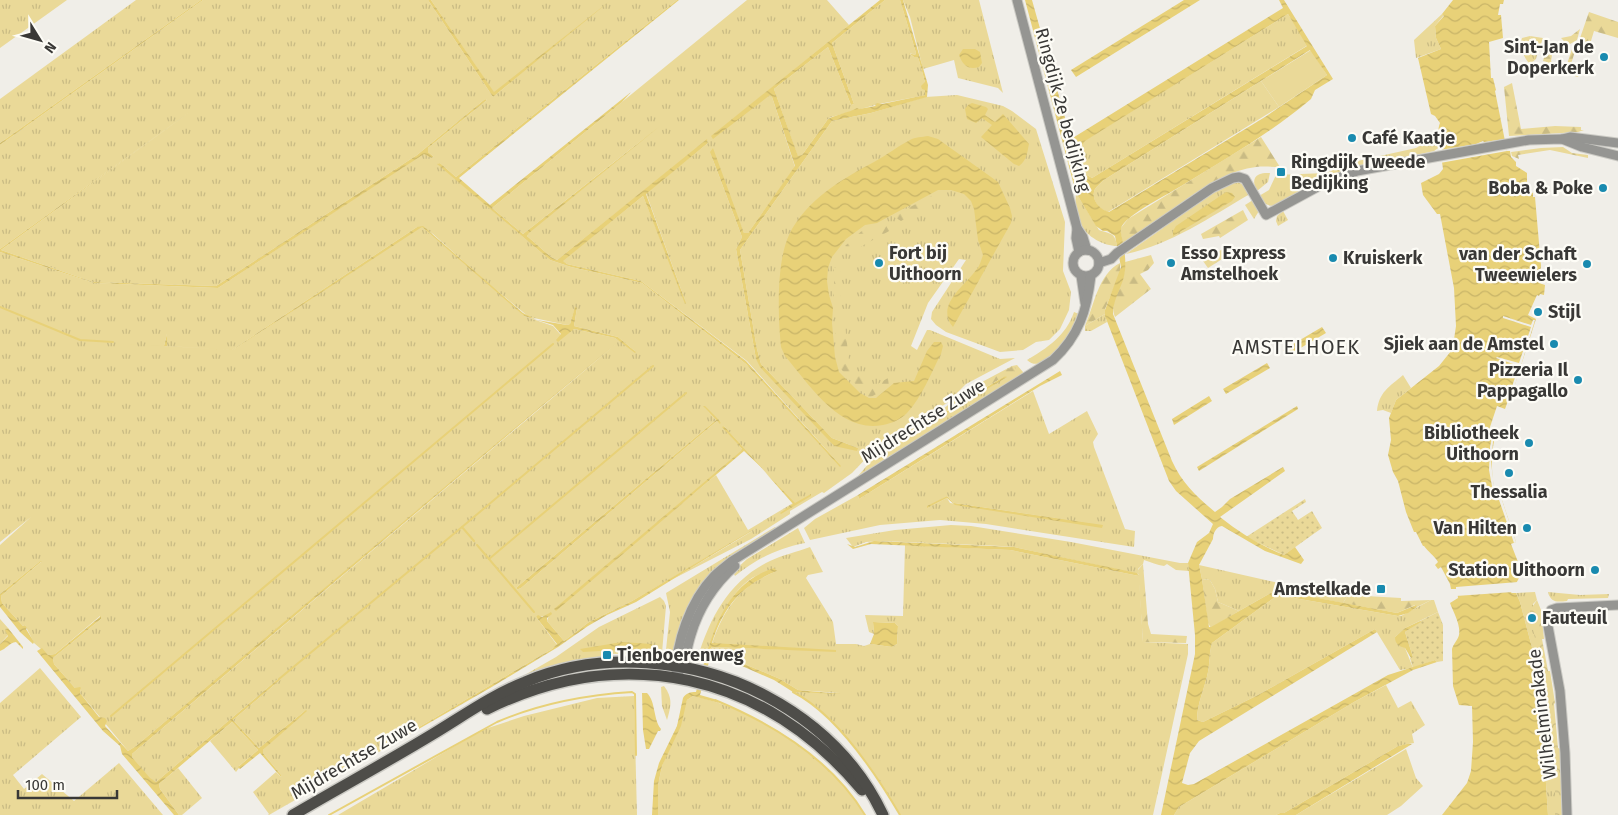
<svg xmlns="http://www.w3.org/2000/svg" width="1618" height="815" viewBox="0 0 1618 815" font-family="'Fira Sans',sans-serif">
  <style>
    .grass { fill: url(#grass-tufts); fill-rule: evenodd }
    .forest { fill: url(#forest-firs) }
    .park { fill: url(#park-crowns) }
    .garden { fill: url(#garden-dots) }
    .pitch { fill: #ead998 }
    .water { fill: url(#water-waves); fill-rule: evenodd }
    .pier { fill: #f0eee8 }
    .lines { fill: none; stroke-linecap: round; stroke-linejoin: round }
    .stream { stroke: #e8d178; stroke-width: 2 }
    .minor-casing { stroke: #cbcac4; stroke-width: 11 }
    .major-casing { stroke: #cbcac4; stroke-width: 14 }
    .minor { stroke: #959592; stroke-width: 9 }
    .major { stroke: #4e4d49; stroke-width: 11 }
    .poi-dot { fill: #198aaf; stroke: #fdfcf6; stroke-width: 2 }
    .labels { text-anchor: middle; stroke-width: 4.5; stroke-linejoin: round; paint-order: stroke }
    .poi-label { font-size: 18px; font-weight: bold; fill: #393836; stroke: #fdfcf6; text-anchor: end }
    .street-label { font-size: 18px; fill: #393836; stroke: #fdfcf6 }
    .quarter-label { font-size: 20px; letter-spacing: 1px; fill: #393836; stroke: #fdfcf6 }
  </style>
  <defs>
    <pattern id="grass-tufts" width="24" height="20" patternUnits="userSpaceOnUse" patternTransform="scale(1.25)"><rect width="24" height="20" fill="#ead998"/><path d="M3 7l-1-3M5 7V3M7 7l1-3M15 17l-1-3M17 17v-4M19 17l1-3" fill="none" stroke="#c9bb84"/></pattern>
    <pattern id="forest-firs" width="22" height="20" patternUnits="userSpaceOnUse" patternTransform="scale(1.25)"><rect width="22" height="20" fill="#ead998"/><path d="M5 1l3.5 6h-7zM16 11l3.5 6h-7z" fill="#c9bb84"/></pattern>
    <pattern id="park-crowns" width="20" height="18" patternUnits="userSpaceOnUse" patternTransform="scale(1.25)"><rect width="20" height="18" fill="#ead998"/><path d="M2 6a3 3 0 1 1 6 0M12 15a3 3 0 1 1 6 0" fill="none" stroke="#c9bb84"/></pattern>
    <pattern id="garden-dots" width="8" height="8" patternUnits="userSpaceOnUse" patternTransform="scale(1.25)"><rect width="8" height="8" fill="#ead998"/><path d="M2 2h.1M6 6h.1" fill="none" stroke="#c9bb84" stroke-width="1.8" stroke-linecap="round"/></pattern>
    <pattern id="water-waves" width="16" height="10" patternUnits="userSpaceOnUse" patternTransform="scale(1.25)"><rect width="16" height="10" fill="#e8d178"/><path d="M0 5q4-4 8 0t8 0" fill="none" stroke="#c8b468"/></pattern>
  </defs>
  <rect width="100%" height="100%" fill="#f0eee8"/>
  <g class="grass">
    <polygon points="0,0 67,0 0,48"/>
    <polygon points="136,0 201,0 0,143 0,99"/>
    <path d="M203,0H428L493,97L585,21L494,93L431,0H677L456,177L440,163L438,164L550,260L571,267L642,283L746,364L841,466L747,361L641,281L567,264L562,261L643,196L686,303L646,193L708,143L707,140L557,260L551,257L527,236L529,232L647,136L523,234L492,208L747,0H827L849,25L712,136L770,94L772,97L795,167L748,233H744L710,152L742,237L736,249L756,359L834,446L858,448L832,438L761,364L757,349L740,250L832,121L871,113L925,97L957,95L1003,106L1012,111L1036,129L1065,222L1063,271L1071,292L1069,310L1060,329L1049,340L1036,342L1023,350L1000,352L946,332L936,325L931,319L932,312L966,260L959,259L928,303L911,346L917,350L927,330H930L1000,359L1015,358L966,384L947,403L880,444L852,473L824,493L822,492L790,511V514L751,539L671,580L759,527L632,601L589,622L564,641L547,621L550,613L545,616L536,617L557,645L552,649L269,815H268L269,814L253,792L276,772L281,777L282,776L263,753V750L306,710L259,748L233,720L280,680L279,678L156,782L150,779L132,757V754L616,344L136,746L128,751L80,693L81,688H75L54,664L53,658L101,619L100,616L55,654L48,655L34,643L25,625L23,626L2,603L1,596L41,562H39L0,594V545L31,517L0,542V252L94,283L218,288L424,153L431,158L434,157L428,152V148L487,100L485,99L417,155L216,286L93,282L1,250L191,111L0,249V145ZM417,227L418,228L233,350L112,343L164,346L167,334V346L232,350ZM422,227L433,234L490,285ZM495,289L529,317L567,325L570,324L575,308H577L574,326L618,337L636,352L615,338L574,329L561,335L553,326L524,316ZM704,407L721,422L720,423L717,421L521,588L516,590L517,587L716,420ZM724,426L793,503L748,530L716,475L555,609L742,451V449L723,427Z"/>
    <polygon points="885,0 900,0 916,53 915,55 910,53 910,54 914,57 918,57 925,82 926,95 879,104 831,117 828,119 802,155 798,157 774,89 828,47 851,105 854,104 832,43"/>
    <polygon points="903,0 979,0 1003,93 998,88 958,78 954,60 923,69 910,17"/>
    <polygon points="1288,14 1308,45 1092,178 1087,175 1082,165 1080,148 1084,141"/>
    <polygon points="1442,14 1444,15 1435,26 1436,38 1441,49 1416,58 1414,40"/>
    <path d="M1530,36L1536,48V54L1537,55L1536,59L1530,64C1524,58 1519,47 1522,38Z"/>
    <path d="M1261,81L1279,107L1108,212C1100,210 1090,199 1095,189C1097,186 1101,183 1104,180Z"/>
    <path d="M1438,134L1441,146L1434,151L1361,167L1278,205C1269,207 1264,205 1259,196L1269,190L1276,175L1326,173L1353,162L1416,148L1423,144L1431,135Z"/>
    <path d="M1265,173H1270L1268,182L1257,191C1252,182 1253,174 1265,173Z"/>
    <path d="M1236,180L1243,185L1250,194C1210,217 1172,244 1126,254L1163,228L1162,226L1215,191Z"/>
    <path d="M1076,193L1099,230C1110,234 1115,232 1117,246C1104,246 1087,237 1080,224C1075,215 1075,203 1076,193Z"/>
    <polygon points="1253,200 1259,211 1254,219 1245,205"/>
    <polygon points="1283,211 1288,220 1278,226 1276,221 1277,216"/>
    <path d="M1074,312L1079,314C1074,328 1046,378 1027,360C1047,348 1066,336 1074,312Z"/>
    <polygon points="1105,314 1107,322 1091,331 1085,331 1085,326"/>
    <path d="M1017,365L1023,372L1022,376L858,476L882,448L942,410L965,391L1012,366ZM1005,376L1006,377L907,436L906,435Z"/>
    <path d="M1403,375L1411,388L1396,400L1391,413L1383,410L1377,411C1379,392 1389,387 1403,375Z"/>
    <path d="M1033,391L1049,434L1087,411L1098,434L1093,442L1094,447L1125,529L1135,531L1134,547L986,524L940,520L880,525L810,540L804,528L815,519L858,495L859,499ZM947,496L954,503L1103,525L950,503L947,498L927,508Z"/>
    <path d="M951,525L971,526L1071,542L1180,563H1188L1189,571L1176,570L1167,564L1164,566C1157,565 1151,562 1144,560L1143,564L1138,569L1139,574L1014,547L1001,546L881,541L866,542L853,547L846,538L895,530Z"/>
    <polygon points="775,527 776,529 728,559 701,585 689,603 681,621 673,652 665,659 670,612 666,593"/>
    <path d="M798,528L805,543C776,549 758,558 735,576L733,572L747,559Z"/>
    <path d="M905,545L1010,550L1139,576L1143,642L1188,644V654L1153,815H900C876,774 836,714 793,692L839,693L798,690L780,679L714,651L711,647L836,651L712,644C724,608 741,585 777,571C771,572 763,573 758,575C729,587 714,632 705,659L698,657C710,617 730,580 770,561C782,555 797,552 810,547L823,572L808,575L806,578L833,622L836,644H856L864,646L870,644L892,647L897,644L898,626L895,623L873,622L874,634L869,632L865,615L903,616Z"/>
    <polygon points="1199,565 1279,583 1348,595 1343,603 1276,590 1239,611 1218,602 1215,589 1210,580 1202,579"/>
    <polygon points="1535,592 1537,600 1533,604 1543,676 1548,735 1555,771 1555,815 1548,815 1539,674 1520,602 1516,593"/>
    <path d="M1548,592L1580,595L1609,594L1608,598L1568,599L1567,601C1557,602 1551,603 1548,592Z"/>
    <polygon points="660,597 664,601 666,606 662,653 605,654 604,656 493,693 556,657 599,627"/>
    <path d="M1275,597H1288L1398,616H1401L1431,600H1434L1438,612L1405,628L1395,637L1405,648L1413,668L1400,670L1375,629L1258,695L1203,722L1197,720C1197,703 1205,688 1208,672C1210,662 1209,653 1212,643Z"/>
    <polygon points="0,619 8,628 6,630 8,635 0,644"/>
    <polygon points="40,668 81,717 13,775 24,789 42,774 74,801 119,763 163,815 0,815 0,703"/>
    <polygon points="1386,685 1398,708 1411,701 1425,725 1412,734 1414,743 1398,746 1284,813 1280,813 1276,815 1174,815 1179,807 1354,702"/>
    <path d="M664,686C673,698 671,706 667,720L662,706L661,687Z"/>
    <polygon points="634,696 637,815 338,815 482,730 524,716 597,698"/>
    <path d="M693,696C758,709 831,759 865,815H658V785L662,766L687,700Z"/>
    <polygon points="232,722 258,750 239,766 239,768 236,772 210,741"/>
    <polygon points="1406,749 1416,778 1423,786 1401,806 1387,815 1296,815"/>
    <polygon points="178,768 202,798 182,815 179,815 160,789 159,784"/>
  </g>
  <g class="forest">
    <polygon points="1589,12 1618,22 1618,38 1594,31 1587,54 1575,51 1569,71 1579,75 1578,77 1564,73 1573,46 1579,41"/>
    <polygon points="1580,29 1577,40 1570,44 1568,51 1566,43 1561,38 1571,36"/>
    <polygon points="1530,36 1543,38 1537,55 1536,54 1536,48"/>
    <polygon points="1548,44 1553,49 1551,61 1552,62 1552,64 1543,61"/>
    <polygon points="1512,83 1521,129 1555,126 1581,127 1581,130 1584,130 1578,132 1509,136 1504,87"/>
    <path d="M1261,137L1280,167C1272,167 1264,166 1256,167C1208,173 1164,220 1123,245L1120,229L1128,219Z"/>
    <polygon points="1563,147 1572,153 1588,155 1588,158 1550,150 1518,155 1519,159 1512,156 1511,152 1541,148"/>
    <polygon points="935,194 939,200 901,221 893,216"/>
    <polygon points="1243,210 1248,220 1220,238 1219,236 1203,239 1201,234"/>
    <polygon points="886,220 891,230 853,251 845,246 865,228"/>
    <path d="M1151,255L1154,263L1148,270L1140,274L1151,289L1115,317C1108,300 1127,281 1125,262Z"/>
    <path d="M1120,263V273L1105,309V314L1085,326C1094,306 1098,274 1120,263Z"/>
    <polygon points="834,267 841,272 840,305 834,305"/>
    <polygon points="835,324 845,326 849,361 871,388 888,378 889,387 869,398 837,365"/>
    <polygon points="1014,366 1016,370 976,392 966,395 972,388"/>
    <polygon points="1143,564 1148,624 1151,634 1187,636 1186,643 1143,642 1138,570"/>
    <polygon points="1202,579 1210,580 1215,589 1218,602 1239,611 1211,628 1208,623"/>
    <polygon points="1348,595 1401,598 1401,601 1431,600 1417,607 1415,605 1397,613 1343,603"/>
  </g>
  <g class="park">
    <polygon points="1226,247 1230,254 1208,268 1203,261"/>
    <polygon points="1537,600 1541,610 1544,639 1542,639 1548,671 1550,671 1555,703 1554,704 1558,748 1560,749 1562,815 1555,815 1555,771 1548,735 1543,676 1530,615 1530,610"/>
  </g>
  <g class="garden">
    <path d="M1305,499L1306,502L1292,511L1298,520L1312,511L1322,528C1309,537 1297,546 1284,555L1246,537Z"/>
    <polygon points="1438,612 1443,625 1443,661 1437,662 1435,660 1413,668 1410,658 1413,657 1405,632 1420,622 1420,621"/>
  </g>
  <polygon class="pitch" points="1311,50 1327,75 1279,107 1261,81"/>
  <g class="water">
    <polygon points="201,0 203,0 0,145 0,143"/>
    <polygon points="428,0 431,0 494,92 611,0 493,97"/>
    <polygon points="677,0 679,0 459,178 490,205 631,92 622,102 492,208 523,234 660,126 529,233 527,236 551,257 557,260 707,139 708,143 646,194 686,303 685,304 643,196 563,261 567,264 641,281 746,361 841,466 840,467 746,364 642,283 571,267 550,260 437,164 440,163 456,177"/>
    <path d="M880,0H885L832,43L854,104L851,105L828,47L774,89L798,156L802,155L828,119C837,114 848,113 857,108L859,109L875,106L877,103L882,104L925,95V90L922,89L921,86L925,82L918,57H914L909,53L915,55L916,53L900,0H903L928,85L927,97L871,113L832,121L740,250L757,349L761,364L832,438L858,448L857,451L834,446L760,367L756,359L736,249L742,237L710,152L713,148L744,233H748L795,166L772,97L770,95L713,139L711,136Z"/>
    <path d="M1025,0H1032L1071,139L1283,8L1279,0H1284L1333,79L1315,90L1311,99C1272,132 1227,158 1183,185C1165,196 1143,206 1127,220C1123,224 1120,227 1121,233C1124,248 1128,265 1123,280C1119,292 1113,301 1113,314L1172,461C1182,483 1196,496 1215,512L1222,507L1230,499L1283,467L1285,471L1220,517C1240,533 1260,545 1284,555L1295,547L1304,560L1301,564L1265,551L1222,526C1216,527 1213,533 1213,539L1199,565L1202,579L1209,627H1211L1276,590L1397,613L1416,605L1417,607L1408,613L1398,616L1288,597H1275L1212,643C1209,653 1210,662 1208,672C1205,688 1197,703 1197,720L1203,722L1258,695L1375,629L1377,632L1199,741L1190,753L1182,783L1188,785L1194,784L1388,675L1435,660L1437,662L1413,670L1354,702L1179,807L1174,815H1161L1195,654V635L1188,563L1197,542L1209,533L1213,524L1176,491L1169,481L1105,316V310L1121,267L1115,236L1107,231H1103L1096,226L1076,193ZM1288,14L1307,46L1092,178L1087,175L1082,165L1080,148L1085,141ZM1310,50L1327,75L1265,117L1109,212C1100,210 1090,199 1095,189C1097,186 1101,183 1104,180Z"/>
    <polygon points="1184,0 1200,0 1076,77 1071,70"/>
    <path d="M1453,0H1504L1503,4H1500L1498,15H1501L1503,38L1489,42L1491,78H1493L1496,90L1495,91L1507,151H1510L1511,157L1516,162V166L1527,173V190L1533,193V197H1535L1541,266L1539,283L1545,285L1544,295L1540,294L1539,296L1537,295L1528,315L1536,319L1506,412L1498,410L1492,428L1497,430C1490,452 1491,471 1495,494H1500L1516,542L1511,544L1518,562L1522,565L1519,578L1511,593H1516L1520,602L1539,674L1548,815H1442L1467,783L1471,771L1473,742L1472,706L1459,705L1453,686L1452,649C1453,644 1458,640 1459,635C1461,625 1453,611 1450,603L1458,598L1457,589H1451L1450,584L1441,567L1438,569L1435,565L1438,562C1434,555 1428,552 1424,546H1423L1416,532H1414L1406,512L1398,481L1393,472L1388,455L1391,440L1389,418L1396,400L1439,366L1451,351L1453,346L1456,326L1454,288L1440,214H1437L1423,195L1421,183L1439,174L1443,169L1442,162H1445C1443,150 1435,135 1440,123L1435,116L1431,114L1418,58L1441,49L1436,38L1435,26L1444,16L1442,14Z"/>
    <path d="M963,49H975L980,52L982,63L979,67C969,70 963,66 959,55Z"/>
    <polygon points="485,99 487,100 428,148 428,152 434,157 431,158 424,154 218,288 94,283 0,252 0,249 191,111 1,250 93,282 216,286 417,155"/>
    <path d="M972,103L986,107L988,109L985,115L995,122L1003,114L1029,144C1027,153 1027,160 1019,166L1014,164L981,137L992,125L982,118L976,123L967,119L965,109L968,105Z"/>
    <path d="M928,136L938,139L998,182L1010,208L1012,216L1011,223L953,327C935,305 964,287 976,270C980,266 981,260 983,255L978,240L974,209L971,201L964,194L951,190H938L877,223L865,225L846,239L832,257L828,268L827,281L829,295L833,308L832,323L835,357L839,372L860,393L869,398H876L894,383L914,381L927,351L934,342H941L943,346L941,354C931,373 922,397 907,413C900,420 892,423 883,425C840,434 809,384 785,356L781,347C778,317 776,263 789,235C806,200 842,179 874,162C887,155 898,146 910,140C915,137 922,137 928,136Z"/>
    <polygon points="1226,192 1232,193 1235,197 1232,201 1173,236 1173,231 1176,226"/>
    <polygon points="423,226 523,313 537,320 567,325 570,324 575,307 577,308 574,326 618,337 636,352 635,353 615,338 574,329 558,342 556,340 561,334 553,325 524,316 422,227 233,350 111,343 164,346 167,334 167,346 232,350 417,227"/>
    <polygon points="1322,327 1326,333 1287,356 1283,350"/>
    <polygon points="615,344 132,754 132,757 150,778 156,782 279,678 280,680 233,720 259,748 306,710 307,711 263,750 263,753 282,776 281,777 260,753 240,769 238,767 258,750 232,722 159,784 160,789 179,815 174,815 122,754 120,746 103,731 37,651 42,648 48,655 55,654 101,616 101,619 53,658 54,664 75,688 80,687 81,688 80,693 99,717 105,718 107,721 105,726 128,751 136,746"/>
    <polygon points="1267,363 1270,368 1226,394 1223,389"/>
    <polygon points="1060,371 1062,375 1040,386 859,499 858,495"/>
    <polygon points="1005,376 1007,377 907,437 906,435 912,432"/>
    <polygon points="1209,396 1212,401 1174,425 1172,419"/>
    <polygon points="703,406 705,406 721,422 720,424 717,421 521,588 516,590 517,587 716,420"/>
    <polygon points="1297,406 1298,409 1199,471 1197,467"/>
    <polygon points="724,426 763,469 744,451 556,611 554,609 741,451 742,449 722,427"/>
    <polygon points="765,472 795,503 811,494 811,496 781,514 780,513 793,504"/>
    <polygon points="947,496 954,503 1103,525 1102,528 955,505 947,498 927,508 927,506"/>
    <polygon points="759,526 636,602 607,615 588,626 558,647 490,688 269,815 552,649 557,644 536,617 538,615 542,617 551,612 552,614 547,618 547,621 564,641 589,622 632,601"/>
    <polygon points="874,541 1014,547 1137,573 1139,576 1010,550 871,544 853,549 847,544 855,547"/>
    <polygon points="42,561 1,596 2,603 23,626 25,625 27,628 26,629 34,642 33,644 20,632 0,607 0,594 39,562"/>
    <path d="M774,568L777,571C742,585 723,607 712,643L836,650V652L711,647L714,651L780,679L798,690L841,694L793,692L774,680L742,666L713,657L710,658L700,695L714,699L719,703L693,696L687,700L681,726L662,766L658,785V815H652L654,781L659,763L677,726L683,698C686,693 690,692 696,692C710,644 719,585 774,568Z"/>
    <path d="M1420,621L1421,622L1405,632L1413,657L1411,658L1405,648C1399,646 1395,644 1395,637L1405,628Z"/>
    <polygon points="873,622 895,623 898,626 897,644 892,647 870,644 874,634"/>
    <path d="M8,628L23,647V649L16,642C9,643 6,649 0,651V644L8,636L5,630Z"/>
    <polygon points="622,642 652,644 652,648 583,652 580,649"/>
    <path d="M642,693H647C656,702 653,719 661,729L660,731H658L649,749H646L643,730Z"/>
    <polygon points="1407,744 1412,744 1296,815 1276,815 1280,813 1284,813 1398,746"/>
  </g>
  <g class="pier">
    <polygon points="1505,139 1507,151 1440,163 1442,160 1440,150 1476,144 1483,141 1484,142"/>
    <polygon points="1503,316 1531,325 1533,320 1535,320 1506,414 1500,412 1495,427 1499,430 1497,430 1493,442 1491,462 1495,494 1500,494 1516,542 1514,543 1498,497 1494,497 1489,470 1490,447 1493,432 1489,430 1497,406 1505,409 1509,398 1489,391 1490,389 1509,395 1519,366 1496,358 1497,357 1519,363 1531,327 1503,318"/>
    <polygon points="1518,582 1513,592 1456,596 1456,587"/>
  </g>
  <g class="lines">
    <g class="stream">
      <polyline points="0,307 80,340 113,342"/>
      <polyline points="474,541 462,527 653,366"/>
      <polyline points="477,545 489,559 686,393"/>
      <polyline points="489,559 534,612"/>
      <polyline points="279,679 462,527"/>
      <path d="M793,692C836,714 876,774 900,815"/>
      <path d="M715,700C773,724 832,760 865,815"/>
      <polyline points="111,716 553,344"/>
      <path d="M329,815L497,722C541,703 585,695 632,692L635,694L636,755"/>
    </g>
    <g class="minor-casing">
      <g id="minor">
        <polyline points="1017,0 1077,228 1083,237 1087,250"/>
        <polyline points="1562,139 1570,137 1618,143"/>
        <polyline points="1077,228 1076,238 1079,252"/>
        <circle cx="1086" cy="263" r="13"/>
        <polyline points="1099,263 1111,259 1117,253 1212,188 1233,178 1239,177 1245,179 1266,215 1323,184 1357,171 1506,144 1529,140 1562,139 1582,147 1618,156"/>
        <polyline points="1081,276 1085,303"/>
        <path d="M679,672C686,661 687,647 691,635C699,608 715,584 735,566"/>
        <path d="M676,678C675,644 690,601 714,576C719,571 726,566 732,561L1053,360C1079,336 1087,310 1091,276"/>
        <polyline points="1567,815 1565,753 1560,691 1548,626 1548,619 1551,610 1557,608 1618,605"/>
      </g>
    </g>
    <g class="major-casing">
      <g id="major">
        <path d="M487,709C624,642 764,673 862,790"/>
        <path d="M293,815C339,788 387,762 433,734C463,716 492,695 525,682C600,650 695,658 766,696C817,723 858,762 883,815"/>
      </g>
    </g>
    <use href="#minor" class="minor"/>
    <use href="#major" class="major"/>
  </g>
  <g class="poi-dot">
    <circle cx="1604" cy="57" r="5"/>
    <circle cx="1352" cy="138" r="5"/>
    <rect x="1276" y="167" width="10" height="10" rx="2.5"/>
    <circle cx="1603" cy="188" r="5"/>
    <circle cx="1333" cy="258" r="5"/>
    <circle cx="879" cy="263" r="5"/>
    <circle cx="1171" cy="263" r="5"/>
    <circle cx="1587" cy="264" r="5"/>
    <circle cx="1538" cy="312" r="5"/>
    <circle cx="1554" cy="344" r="5"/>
    <circle cx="1578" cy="380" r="5"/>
    <circle cx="1529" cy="443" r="5"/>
    <circle cx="1509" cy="473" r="5"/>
    <circle cx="1527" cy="528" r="5"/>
    <circle cx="1595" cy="570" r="5"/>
    <rect x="1376" y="584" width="10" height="10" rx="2.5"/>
    <circle cx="1532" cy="618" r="5"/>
    <rect x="602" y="650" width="10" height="10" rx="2.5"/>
  </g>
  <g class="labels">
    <g class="poi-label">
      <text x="1594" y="53">Sint-Jan de<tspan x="1594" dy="21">Doperkerk</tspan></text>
      <text x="1362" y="144" text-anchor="start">Café Kaatje</text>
      <text x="1291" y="168" text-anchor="start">Ringdijk Tweede<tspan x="1291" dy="21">Bedijking</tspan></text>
      <text x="1593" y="194">Boba &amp; Poke</text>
      <text x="889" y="259" text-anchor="start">Fort bij<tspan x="889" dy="21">Uithoorn</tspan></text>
      <text x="1181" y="259" text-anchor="start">Esso Express<tspan x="1181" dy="21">Amstelhoek</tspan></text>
      <text x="1577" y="260">van der Schaft<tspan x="1577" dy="21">Tweewielers</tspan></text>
      <text x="1343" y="264" text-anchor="start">Kruiskerk</text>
      <text x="1548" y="318" text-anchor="start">Stijl</text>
      <text x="1544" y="350">Sjiek aan de Amstel</text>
      <text x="1568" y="376">Pizzeria Il<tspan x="1568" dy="21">Pappagallo</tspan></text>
      <text x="1519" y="439">Bibliotheek<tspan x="1519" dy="21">Uithoorn</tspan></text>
      <text x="1509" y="498" text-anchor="middle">Thessalia</text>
      <text x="1517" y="534">Van Hilten</text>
      <text x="1585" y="576">Station Uithoorn</text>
      <text x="1371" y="595">Amstelkade</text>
      <text x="1542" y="624" text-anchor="start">Fauteuil</text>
      <text x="617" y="661" text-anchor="start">Tienboerenweg</text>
    </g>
    <g class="street-label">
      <text transform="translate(1063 110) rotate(75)" y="6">Ringdijk 2e bedijking</text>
      <text transform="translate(923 421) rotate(-32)" y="6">Mijdrechtse Zuwe</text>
      <text transform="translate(1542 714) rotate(-97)" y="6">Wilhelminakade</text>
      <text transform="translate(354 759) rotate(-30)" y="6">Mijdrechtse Zuwe</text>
    </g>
    <g class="quarter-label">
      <text x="1296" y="354">AMSTELHOEK</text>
    </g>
  </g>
  <g transform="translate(40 40) rotate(127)" stroke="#fdfcf6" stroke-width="4" paint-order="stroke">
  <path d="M0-4L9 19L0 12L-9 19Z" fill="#393836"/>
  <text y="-8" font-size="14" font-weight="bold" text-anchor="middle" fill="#393836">N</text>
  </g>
  <path d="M18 790v8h99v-8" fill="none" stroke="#393836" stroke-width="2.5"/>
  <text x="25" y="790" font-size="15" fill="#393836" stroke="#fdfcf6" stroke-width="4" paint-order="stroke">100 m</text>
</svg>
